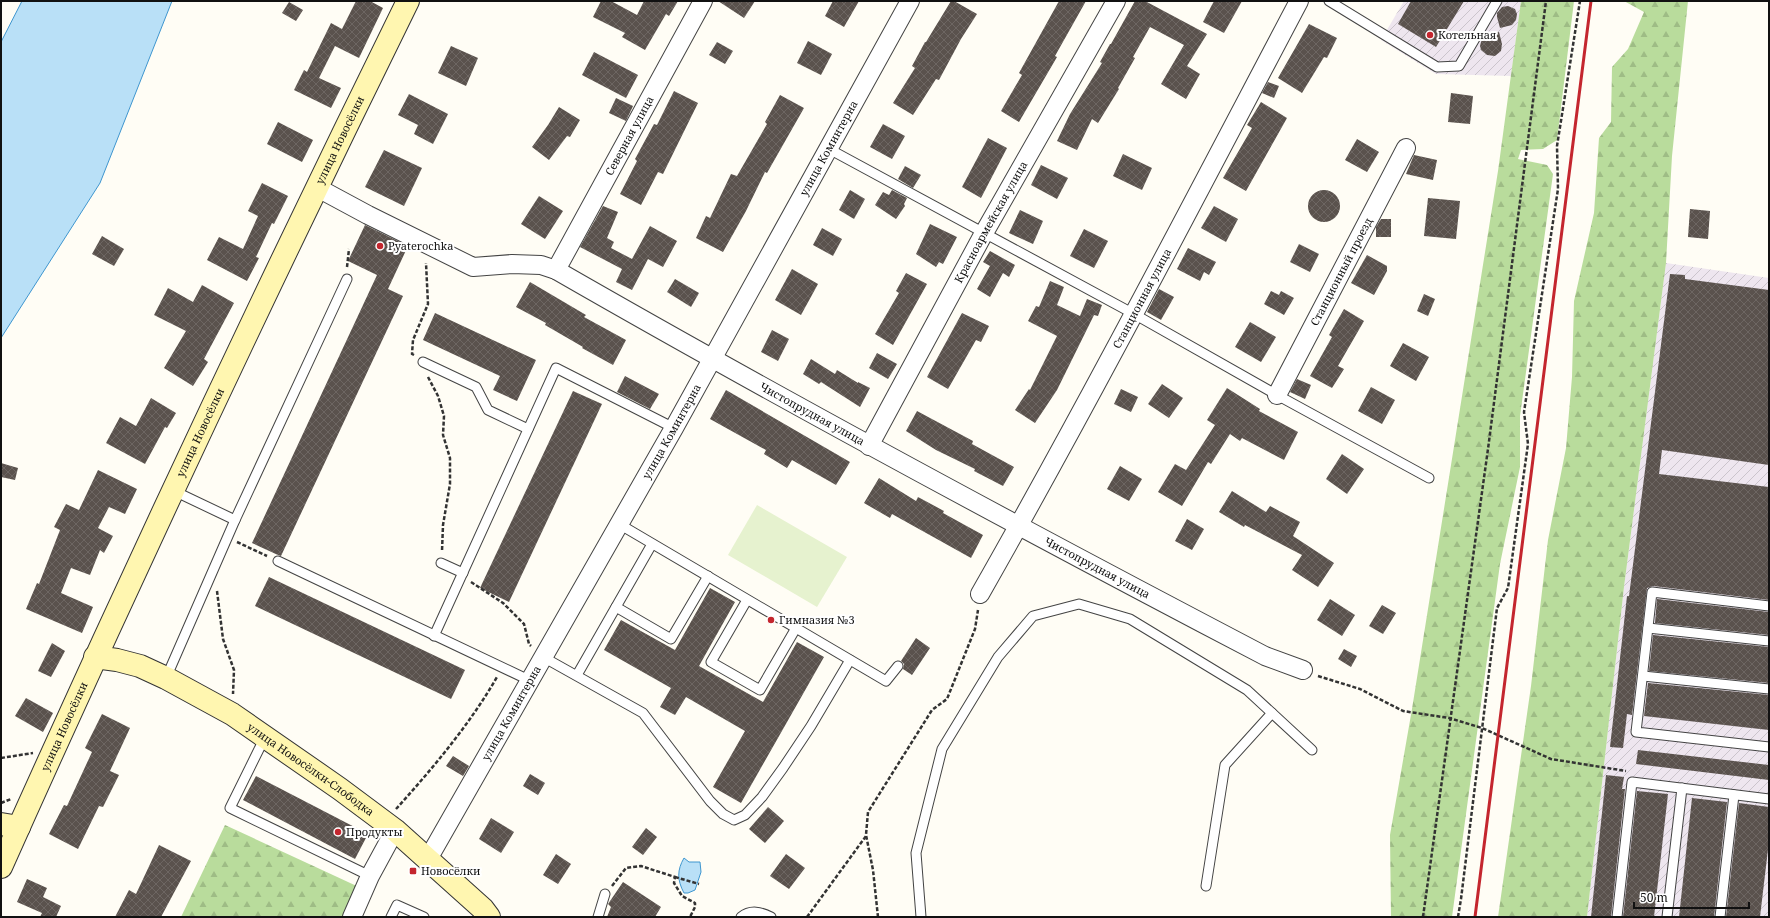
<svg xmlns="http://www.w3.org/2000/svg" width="1770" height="918" viewBox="0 0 1770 918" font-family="'Noto Serif',serif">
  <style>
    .industrial { fill: url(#industrial-furrows) }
    .forest { fill: url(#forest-firs) }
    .pitch { fill: #e6f2cf }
    .water { fill: #b9e0f7; stroke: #3f96cf }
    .building { fill: url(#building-cross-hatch) }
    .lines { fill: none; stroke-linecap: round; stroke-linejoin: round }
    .lane-casing { stroke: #444; stroke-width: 11 }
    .street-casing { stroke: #444; stroke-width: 20 }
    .secondary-casing { stroke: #333; stroke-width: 24 }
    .path { stroke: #333; stroke-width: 2.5; stroke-dasharray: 4 2; stroke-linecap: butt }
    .lane { stroke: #fff; stroke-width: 9 }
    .street { stroke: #fff; stroke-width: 18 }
    .secondary { stroke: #fff6b0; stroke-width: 22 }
    .rail { stroke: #c4262e; stroke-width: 3 }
    .poi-dot { fill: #c4262e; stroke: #fff; stroke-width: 1.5 }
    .labels { text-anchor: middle; stroke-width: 4; stroke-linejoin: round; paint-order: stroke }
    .poi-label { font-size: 11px; fill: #111; stroke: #fff; text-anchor: start }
    .street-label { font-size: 11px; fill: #111; stroke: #fff }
  </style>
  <defs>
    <pattern id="industrial-furrows" width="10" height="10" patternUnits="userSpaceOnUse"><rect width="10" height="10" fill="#eee6ef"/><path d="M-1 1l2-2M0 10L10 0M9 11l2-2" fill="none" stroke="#cbc4cc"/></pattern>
    <pattern id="forest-firs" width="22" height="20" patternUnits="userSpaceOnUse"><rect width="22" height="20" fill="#b9dc9c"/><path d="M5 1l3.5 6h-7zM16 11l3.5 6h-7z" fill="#9ebc85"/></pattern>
    <pattern id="building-cross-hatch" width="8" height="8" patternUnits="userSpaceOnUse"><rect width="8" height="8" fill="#5a524d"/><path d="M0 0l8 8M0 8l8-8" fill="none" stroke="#6d6662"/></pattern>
  </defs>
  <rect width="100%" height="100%" fill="#fffdf5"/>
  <g class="industrial">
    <polygon points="1404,1 1521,1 1511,76 1436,74 1381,40"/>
    <polygon points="1666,263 1769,278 1769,917 1587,917 1624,587"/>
  </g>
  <g class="forest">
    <polygon points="1521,1 1574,1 1557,140 1543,149 1521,150 1518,159 1547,165 1553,174 1520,416 1520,467 1500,564 1452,917 1391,917 1390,835 1412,709 1498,171"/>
    <polygon points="1624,1 1688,1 1672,156 1666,263 1624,587 1587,917 1498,917 1531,686 1548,540 1566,448 1572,377 1574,301 1594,213 1599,138 1611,122 1612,67 1628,49 1644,12"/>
    <polygon points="225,825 361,888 348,917 181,917"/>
  </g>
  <polygon class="pitch" points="757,505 847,557 817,607 728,555"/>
  <g class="water">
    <polygon points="22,1 172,1 100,183 1,338 1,42"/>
    <path d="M684,858L689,862H700L701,872L695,890L688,893H684C677,880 677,870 684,858Z"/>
  </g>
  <g class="building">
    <polygon points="356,1 370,1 383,8 359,58 335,46 319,78 341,88 331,108 294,90 304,70 307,72 331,23 342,29"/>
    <polygon points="601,1 611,1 637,15 644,1 678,1 669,16 666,14 645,50 622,37 625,33 593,17"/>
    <polygon points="718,1 755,1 744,18"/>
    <polygon points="833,1 859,1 844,27 825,16"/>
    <polygon points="951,1 954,1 977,14 961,39 939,80 936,79 913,115 893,103 915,68 912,66 925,42 926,42"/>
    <polygon points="1059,1 1086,1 1055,56 1057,57 1019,122 1001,111 1022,75 1019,73"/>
    <polygon points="1135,1 1145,1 1207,34 1187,66 1200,74 1186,99 1161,84 1184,45 1150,27 1133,57 1135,58 1118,88 1119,89 1098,123 1092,119 1077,150 1057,141 1070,114 1102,63 1100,62 1110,44 1111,44"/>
    <polygon points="1214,1 1242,1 1224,33 1203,22"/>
    <polygon points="1411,1 1464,1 1436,47 1398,24"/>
    <polygon points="289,2 303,10 296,21 282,13"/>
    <polygon points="1508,6 1515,9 1517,14 1516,20 1512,25 1500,28 1497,17 1497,13 1502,7"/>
    <polygon points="1309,24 1337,38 1327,58 1324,57 1302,93 1278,78"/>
    <polygon points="1499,32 1502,44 1501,51 1495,56 1487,55 1481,50 1480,46 1482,38 1489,34"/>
    <polygon points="808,41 832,54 821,75 797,63"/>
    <polygon points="717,42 733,51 725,64 709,55"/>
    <polygon points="451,46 478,58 466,86 438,73"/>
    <polygon points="594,52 638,75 626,98 582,75"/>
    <polygon points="1268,82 1279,86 1274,98 1262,93"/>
    <polygon points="674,91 698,103 663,174 658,172 641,205 620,194 637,161 635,159 654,124 657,125"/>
    <polygon points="1451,93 1473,96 1470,124 1448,122"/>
    <polygon points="409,94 448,114 433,144 414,134 418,125 398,115"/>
    <polygon points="780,95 804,108 767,173 765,172 746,211 723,252 696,238 706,216 710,218 731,174 737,176 767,124 765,122"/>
    <polygon points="616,98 633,106 626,121 609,113"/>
    <polygon points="1261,102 1287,118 1246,191 1223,178 1252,128 1247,125"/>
    <polygon points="559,107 580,120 570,137 567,136 549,160 532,147 548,125"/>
    <polygon points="278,122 313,140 302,162 267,144"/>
    <polygon points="883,124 905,136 892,159 870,147"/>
    <polygon points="988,138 1007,148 981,198 962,187"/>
    <polygon points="1357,139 1379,152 1367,172 1345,160"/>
    <polygon points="384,150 422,168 404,206 365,187"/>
    <polygon points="1123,154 1152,168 1142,190 1113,176"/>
    <polygon points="1414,155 1437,160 1433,180 1406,174"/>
    <polygon points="1041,165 1068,178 1057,199 1031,185"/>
    <polygon points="905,166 921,175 913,188 898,179"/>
    <polygon points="262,183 288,196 274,224 272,223 256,257 259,258 247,281 207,260 219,237 243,249 258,216 248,211"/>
    <polygon points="850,190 865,199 854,219 839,210"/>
    <polygon points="892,190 907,198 904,204 905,206 896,219 875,205 883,192 889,195"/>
    <circle cx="1324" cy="206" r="16"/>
    <polygon points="539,196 563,211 545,239 521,224"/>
    <polygon points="1428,198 1460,201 1456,239 1424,236"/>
    <polygon points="603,206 618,212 607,238 614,242 611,248 632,259 650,226 677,241 663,267 648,259 632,290 616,282 622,269 580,247"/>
    <polygon points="1214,206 1238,219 1226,242 1201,228"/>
    <polygon points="1690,209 1710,211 1708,239 1688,237"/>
    <polygon points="1020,210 1043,221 1033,244 1009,233"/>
    <polygon points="1381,219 1391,219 1391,237 1376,237 1376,227"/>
    <polygon points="930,224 957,237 943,264 939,262 936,267 916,254"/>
    <polygon points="365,225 408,246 388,289 403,296 281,556 278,555 252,543 377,275 348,261"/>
    <polygon points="822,228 842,239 833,256 813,245"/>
    <polygon points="1084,229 1108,241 1094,268 1070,256"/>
    <polygon points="102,236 124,249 114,266 92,254"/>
    <polygon points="1299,244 1319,254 1310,272 1290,262"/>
    <polygon points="1188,248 1216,262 1209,275 1204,272 1200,281 1177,269"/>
    <polygon points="990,251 1015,265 1009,277 1003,273 990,297 977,289 990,266 983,262"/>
    <polygon points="1367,255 1387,266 1387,271 1374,295 1351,283"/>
    <polygon points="792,269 818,284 801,315 775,300"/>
    <polygon points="906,273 927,284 893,345 875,334 899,293 896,291"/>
    <polygon points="1670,274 1685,275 1685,279 1769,290 1769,465 1662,450 1659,474 1769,487 1769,600 1653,586 1647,588 1632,715 1627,714 1623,748 1610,747 1627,596 1629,596"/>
    <polygon points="675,279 699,293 691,307 667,292"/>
    <polygon points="1050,281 1064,287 1057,305 1080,316 1087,299 1102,305 1098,316 1094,315 1057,390 1035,423 1015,410 1029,389 1030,390 1057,336 1028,321 1036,306 1039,307"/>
    <polygon points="530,282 586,315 584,317 626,340 613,365 582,348 583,347 545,325 546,323 516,307"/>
    <polygon points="202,285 234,303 204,359 208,362 193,386 164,368 186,331 154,315 168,288 193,302"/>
    <polygon points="1159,289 1174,297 1161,320 1147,312"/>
    <polygon points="1271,291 1279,295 1281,291 1294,298 1284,315 1264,304"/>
    <polygon points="1424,294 1435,299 1428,316 1417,311"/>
    <polygon points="1344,309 1364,321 1338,366 1344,369 1332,388 1310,376 1332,337 1329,335"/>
    <polygon points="435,313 536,360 517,401 493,390 500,376 423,340"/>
    <polygon points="962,313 989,326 981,342 976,340 948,389 927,377"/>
    <polygon points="1250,322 1276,337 1261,362 1235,347"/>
    <polygon points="772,330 789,339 778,361 761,352"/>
    <polygon points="1403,343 1429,357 1416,381 1390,366"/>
    <polygon points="877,353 897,364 888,379 869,368"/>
    <polygon points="811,359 835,374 837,370 858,383 858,382 870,388 860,407 821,382 819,384 803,374"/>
    <polygon points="625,376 659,394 650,409 617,392"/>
    <polygon points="1297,379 1311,385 1305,399 1290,392"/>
    <polygon points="1162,384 1183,398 1169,418 1148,404"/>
    <polygon points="1371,387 1395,400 1382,424 1358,411"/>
    <polygon points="1227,388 1260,409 1259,411 1298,432 1284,460 1242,438 1240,441 1230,434 1211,464 1208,462 1182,506 1158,492 1175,464 1186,470 1215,425 1207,420"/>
    <polygon points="1121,389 1138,397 1131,412 1114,404"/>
    <polygon points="726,390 850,462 836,485 792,460 787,468 764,454 766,450 710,419"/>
    <polygon points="573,391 602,404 509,602 480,588"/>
    <polygon points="151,398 176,413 167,428 165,427 145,464 106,443 120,417 136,426"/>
    <polygon points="917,411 973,441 972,444 1014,467 1003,486 974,471 975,469 936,450 906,431"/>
    <polygon points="1342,454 1364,469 1347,494 1326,479"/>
    <polygon points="1,463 18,468 15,480 1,477"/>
    <polygon points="1120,466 1142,479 1129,501 1107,489"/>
    <polygon points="98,470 137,489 125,514 109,507 98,528 113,536 104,553 100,550 90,575 71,568 61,593 93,607 82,633 26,609 37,583 39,584 60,530 54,527 66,504 79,510"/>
    <polygon points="879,478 916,501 918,497 944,511 943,513 983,535 971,558 892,514 890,518 864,503"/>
    <polygon points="1232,491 1266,512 1270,506 1300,522 1293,536 1334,563 1318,587 1292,570 1302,555 1245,525 1244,527 1219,512"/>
    <polygon points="1187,519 1204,529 1192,550 1175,541"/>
    <polygon points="269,577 465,670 451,699 255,606"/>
    <polygon points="710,588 735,602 699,666 763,702 797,642 824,657 741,803 713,787 745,731 686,697 675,715 660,707 671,688 604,650 621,620 675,650"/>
    <polygon points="1330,599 1355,615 1342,636 1317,620"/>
    <polygon points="1657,599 1769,612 1769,635 1655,623"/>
    <polygon points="1382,605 1396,613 1383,634 1369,626"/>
    <polygon points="1653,635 1769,647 1769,683 1649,671"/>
    <polygon points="916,638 930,648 912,675 903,669 904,664 901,661"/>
    <polygon points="52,643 65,651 51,677 38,671"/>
    <polygon points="1344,649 1357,656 1351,667 1338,659"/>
    <polygon points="1648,683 1769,695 1769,730 1644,716"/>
    <polygon points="26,698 53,713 43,732 15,716"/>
    <polygon points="102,714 130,728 110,771 119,775 103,807 99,806 78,849 49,834 64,805 67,806 92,752 85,748"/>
    <polygon points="1638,750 1769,765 1769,780 1636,764"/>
    <polygon points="453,756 469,766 463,776 446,766"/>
    <polygon points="530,774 545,783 538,795 523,786"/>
    <polygon points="1606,775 1624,777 1622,789 1625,789 1611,917 1591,917"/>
    <polygon points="256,776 368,834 355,859 243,800"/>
    <polygon points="1637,791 1668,794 1654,917 1623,917"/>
    <polygon points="1692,798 1727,802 1714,917 1679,917"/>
    <polygon points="1739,803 1769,807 1769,841 1760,917 1726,917"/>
    <polygon points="768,807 784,821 765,843 749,829"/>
    <polygon points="491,818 514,832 501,853 479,839"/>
    <polygon points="646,828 657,837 643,855 632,847"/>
    <polygon points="159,845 191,861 161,917 115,917 129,890 136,894"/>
    <polygon points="556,854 571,864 558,884 543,875"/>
    <polygon points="786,854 805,868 789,889 770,876"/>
    <polygon points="27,879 47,888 43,897 61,906 56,917 40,917 42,913 17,902"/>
    <polygon points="623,882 661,907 655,917 607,917 611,907 608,904"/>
  </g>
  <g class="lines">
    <g class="lane-casing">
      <g id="lane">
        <polyline points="1329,1 1437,67 1459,66 1497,1"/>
        <polyline points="829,149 1134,314 1277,395 1429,478"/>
        <polyline points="423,362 476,387 488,410 528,429"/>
        <polyline points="172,490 235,520"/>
        <polyline points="619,524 886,681 898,666"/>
        <polyline points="278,561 531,681"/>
        <polyline points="441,563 463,573"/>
        <polyline points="747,600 711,662 760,690 796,628"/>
        <polyline points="1769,606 1652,592 1636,732 1769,747"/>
        <polyline points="616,607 671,639 708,576"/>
        <polyline points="1648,628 1769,641"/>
        <polyline points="434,636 556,368 674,428"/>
        <polyline points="543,657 643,713 710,801 723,814 734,820 745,815 762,797 783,768 811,726 850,660"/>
        <polyline points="577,675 652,544"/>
        <polyline points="1643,676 1769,689"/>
        <polyline points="166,678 235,520 347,279"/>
        <polyline points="265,737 230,808 370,876"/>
        <polyline points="1206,886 1225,765 1272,713"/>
        <polyline points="391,917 397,905 424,917"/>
        <polyline points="598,917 605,894"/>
        <path d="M741,917C751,909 761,912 771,917"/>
        <polyline points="921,917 916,853 942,749 998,657 1033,616 1079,604 1130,619 1247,690 1312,750"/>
        <polyline points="1617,917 1632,782 1769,799"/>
        <polyline points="1667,917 1682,788"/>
        <polyline points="1720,917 1734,795"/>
      </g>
    </g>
    <g class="street-casing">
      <g id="street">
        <path id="s1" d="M316,187L368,215L473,267L512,264L541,265L556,270C789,404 1026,531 1265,656L1303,670"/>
        <path id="s2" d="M556,270L703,1"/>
        <path id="s3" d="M1277,395L1406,148"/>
        <path id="s4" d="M869,446L984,233L1116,1"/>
        <path id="s5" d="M980,594C1091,399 1194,200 1299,1"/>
        <path id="s6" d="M428,859L674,428L910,1"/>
        <polyline points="352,917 370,876 395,830"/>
      </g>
    </g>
    <g class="secondary-casing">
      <g id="secondary">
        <path id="s7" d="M95,657L117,660L140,666L166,678L232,714L340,789L395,830L483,909L489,917"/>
        <polyline points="1,824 19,827"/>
        <path id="s8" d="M1,867C131,576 267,287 408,1"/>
      </g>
    </g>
    <g class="path">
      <polyline points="347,267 349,249"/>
      <polyline points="414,355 412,354 413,340 428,304 426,263"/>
      <polyline points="428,377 438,396 444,416 443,435 450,458 450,484 443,525 442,551"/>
      <polyline points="237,542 267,556"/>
      <polyline points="471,582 503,603 524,624 529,644 531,646"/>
      <polyline points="217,591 223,639 234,670 233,694"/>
      <polyline points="1318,676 1360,689 1403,711 1449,718 1482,728 1551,759 1626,771"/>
      <polyline points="1,758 33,753"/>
      <polyline points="1,803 11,799"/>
      <path d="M396,809C433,768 470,724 497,677"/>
      <polyline points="675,877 699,884"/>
      <polyline points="612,886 626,868 641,866 675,877 674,883 682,896 695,903 695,907 690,917"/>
      <polyline points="807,917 866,836"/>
      <polyline points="878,917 873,870 866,835 868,812 932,710 947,699 975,629 978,610"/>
      <polyline points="1423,917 1488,449 1546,1"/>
      <polyline points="1458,917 1461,899 1497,608 1508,588 1528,444 1524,412 1558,189 1557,146 1580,1"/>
    </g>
    <use href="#lane" class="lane"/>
    <use href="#street" class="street"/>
    <use href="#secondary" class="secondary"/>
    <polyline class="rail" points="1475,917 1591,1"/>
  </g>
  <g class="poi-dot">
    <circle cx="1430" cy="35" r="4"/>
    <circle cx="380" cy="246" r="4"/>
    <circle cx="771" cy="620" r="4"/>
    <circle cx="338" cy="832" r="4"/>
    <rect x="409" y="867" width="8" height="8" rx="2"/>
  </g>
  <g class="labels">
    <g class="poi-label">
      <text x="1438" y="39">Котельная</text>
      <text x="388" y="250">Pyaterochka</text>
      <text x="779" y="624">Гимназия №3</text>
      <text x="346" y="836">Продукты</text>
      <text x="421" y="875">Новосёлки</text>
    </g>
    <g class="street-label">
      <text dy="4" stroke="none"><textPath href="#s2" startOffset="153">Северная улица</textPath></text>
      <text dy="4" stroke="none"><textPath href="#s8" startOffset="802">улица Новосёлки</textPath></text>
      <text dy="4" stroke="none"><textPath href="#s6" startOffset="816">улица Коминтерна</textPath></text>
      <text dy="4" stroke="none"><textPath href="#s4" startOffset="255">Красноармейская улица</textPath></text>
      <text dy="4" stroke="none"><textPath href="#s3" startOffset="139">Станционный проезд</textPath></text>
      <text dy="4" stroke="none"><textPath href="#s5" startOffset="337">Станционная улица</textPath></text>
      <text dy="4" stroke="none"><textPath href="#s1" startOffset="554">Чистопрудная улица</textPath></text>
      <text dy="4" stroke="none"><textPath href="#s6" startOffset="492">улица Коминтерна</textPath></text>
      <text dy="4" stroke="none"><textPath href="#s8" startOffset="478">улица Новосёлки</textPath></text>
      <text dy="4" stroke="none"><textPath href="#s1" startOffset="878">Чистопрудная улица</textPath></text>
      <text dy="4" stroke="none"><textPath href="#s6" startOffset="168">улица Коминтерна</textPath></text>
      <text dy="4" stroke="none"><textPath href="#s8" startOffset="154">улица Новосёлки</textPath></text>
      <text dy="4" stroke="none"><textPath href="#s7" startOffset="246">улица Новосёлки-Слободка</textPath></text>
    </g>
  </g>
  <rect width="1770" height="918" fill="none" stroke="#111111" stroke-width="4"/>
  <path d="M1634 902v6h115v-6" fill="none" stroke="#111111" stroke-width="2"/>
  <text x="1640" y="902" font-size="12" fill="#111111" stroke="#ffffff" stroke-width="3" paint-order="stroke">50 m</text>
</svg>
